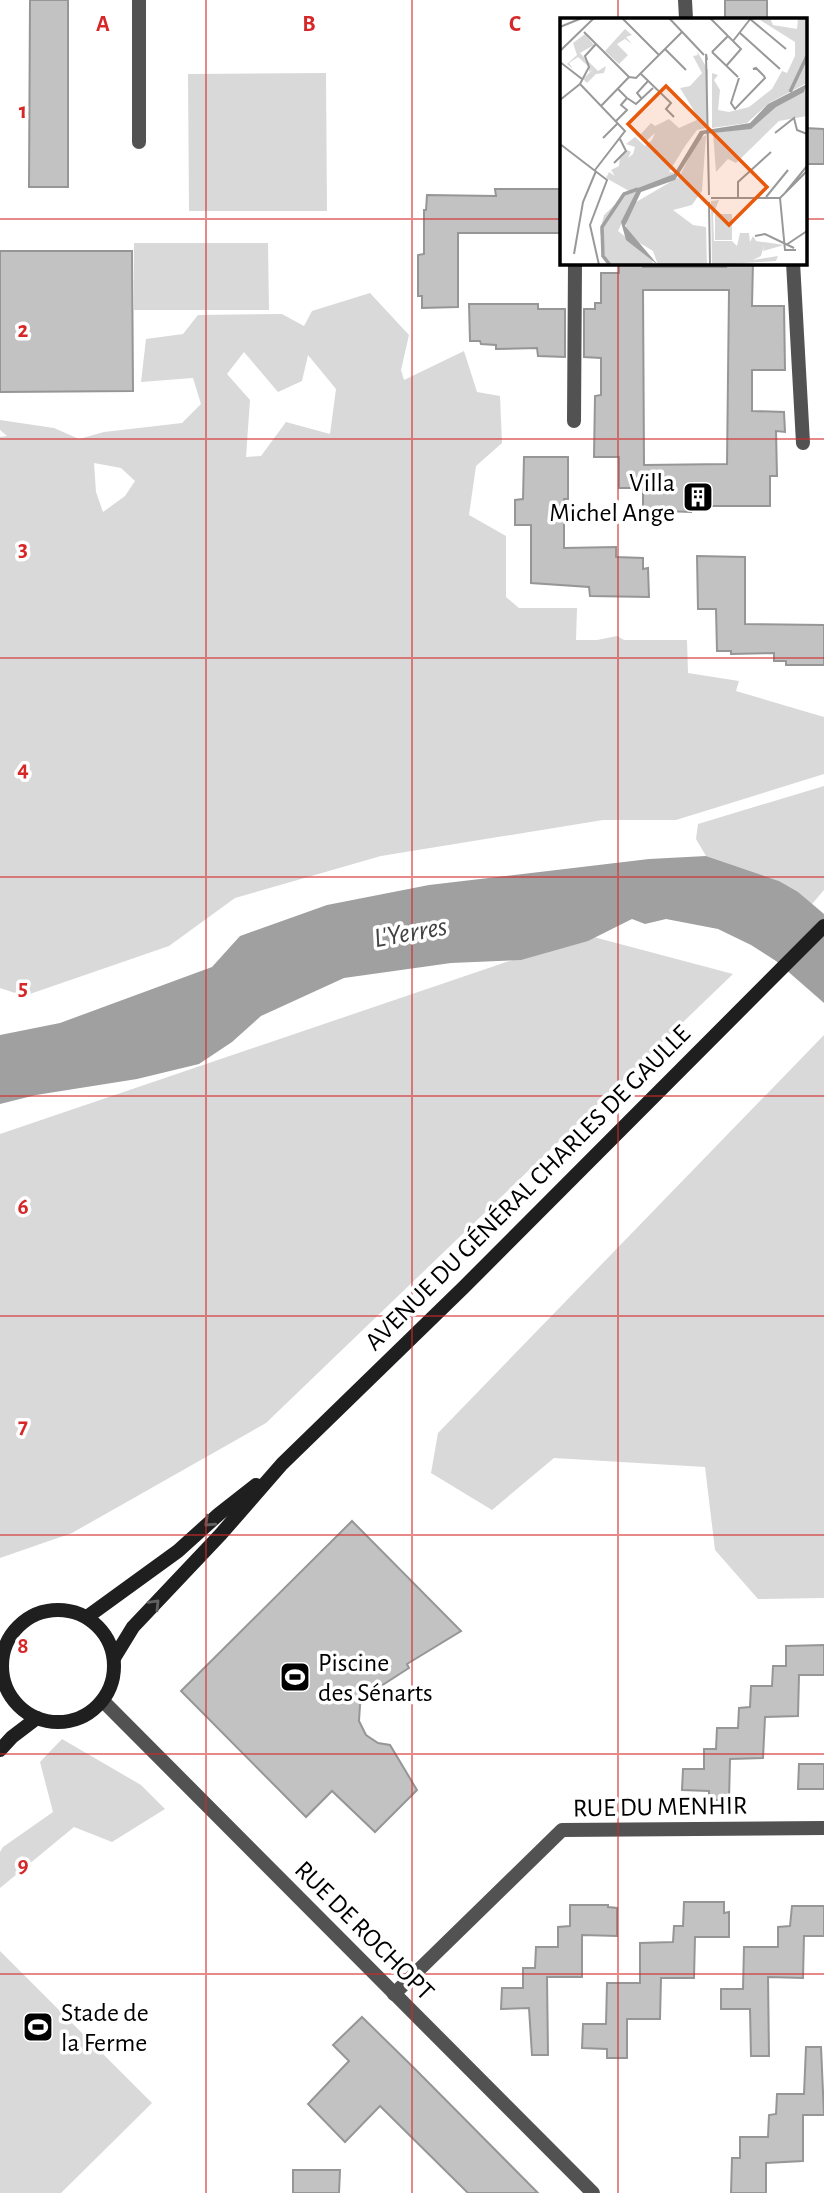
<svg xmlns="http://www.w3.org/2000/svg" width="824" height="2193" viewBox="0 0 824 2193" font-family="'Alegreya Sans',sans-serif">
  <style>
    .green { fill: #d9d9d9; fill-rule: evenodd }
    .water { fill: #a0a0a0 }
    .building { fill: #c2c2c2; stroke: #969696; stroke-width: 2; fill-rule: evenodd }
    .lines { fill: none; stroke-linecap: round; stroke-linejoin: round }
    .minor { stroke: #525252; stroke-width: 14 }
    .tertiary { stroke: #525252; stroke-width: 14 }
    .secondary { stroke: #1f1f1f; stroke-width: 14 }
    .oneway { stroke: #626262 }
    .grid { fill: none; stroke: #d62828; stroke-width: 2; stroke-opacity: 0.55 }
    .labels { text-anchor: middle; stroke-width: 7; stroke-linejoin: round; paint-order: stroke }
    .poi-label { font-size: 26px; fill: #000; stroke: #fff; text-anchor: start }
    .street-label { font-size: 26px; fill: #000; stroke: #fff }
    .water-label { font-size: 28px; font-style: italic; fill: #414141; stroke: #fff }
    .inset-river { fill: none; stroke: #a0a0a0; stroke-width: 3.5 }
    .inset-road { fill: none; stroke: #999; stroke-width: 2 }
    .view { fill: #e8590c; fill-opacity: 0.15; stroke: #e8590c; stroke-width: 3.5 }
    .inset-edge { fill: none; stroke: #000; stroke-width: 3.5 }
    .grid-label { font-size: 23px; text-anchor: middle; font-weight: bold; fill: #d62828; stroke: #fff; stroke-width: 7; stroke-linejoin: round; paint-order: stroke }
  </style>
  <rect width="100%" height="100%" fill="#fff"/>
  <g class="green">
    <polygon points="326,73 327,211 189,211 188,74"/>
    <polygon points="134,243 268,243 269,310 134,310"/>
    <path d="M370,293L409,335L401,370L404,380L464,351L477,392L500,396L502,443L476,466L469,515L506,536V597L519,608H577L576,640H597L617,636L624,640H687L688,673L739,681L736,691L824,717V774L676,820H603L381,856L235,898L169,946L24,996L0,988V437L7,436L0,430V420L54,428L79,439L104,432L182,423L201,404L193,378L141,382L146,339L183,334L198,315L282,314L304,326L312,311ZM244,352L278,392L302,381L308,355L336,389L330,434L286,422L261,456L246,457L250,400L227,374ZM94,463L121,468L135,481L125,496L103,512L96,492Z"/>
    <polygon points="824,786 824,890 812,904 779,881 706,856 696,839 698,824"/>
    <polygon points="586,935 733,974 266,1423 72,1533 0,1558 0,1134"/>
    <polygon points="824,1035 824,1598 758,1599 715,1550 705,1467 554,1458 492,1510 431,1473 438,1433"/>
    <polygon points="62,1739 141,1785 165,1809 112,1842 74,1827 0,1888 0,1852 3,1847 53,1812 40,1762"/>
    <polygon points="0,1951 152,2103 61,2193 0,2193"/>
  </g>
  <polygon class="water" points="706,856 779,881 798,892 824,914 824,1003 776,961 751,945 718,929 666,919 645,924 632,919 588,941 521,960 451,963 344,978 261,1016 232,1042 199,1064 137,1079 36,1095 0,1104 0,1035 60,1023 212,967 240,936 327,905 429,885 649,859"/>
  <g class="building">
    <polygon points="30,0 68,0 68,187 29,187"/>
    <rect x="725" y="0" width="42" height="19"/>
    <polygon points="805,128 824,129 824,164 805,164"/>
    <polygon points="495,189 562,189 562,233 458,233 458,307 422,308 422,296 418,296 418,255 424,254 424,210 426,210 427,195 496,196"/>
    <polygon points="0,251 132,251 133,391 0,392"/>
    <path d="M619,262H643V267H726L725,262H753L752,306H784L785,370H752V411L784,412L785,432L776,431L777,476H770V506H691V512L662,511V519H643V488H619V457H594L595,396L601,395V358L584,357V309H595V303H601V273H619ZM643,290H729L727,464L644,465Z"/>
    <polygon points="469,304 538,304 538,309 565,309 565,357 538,356 537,348 496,349 496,345 481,344 480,341 470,341"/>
    <polygon points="524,457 568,457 568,499 564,499 564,548 616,547 616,557 643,558 643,569 648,568 649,597 590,596 589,587 531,583 531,525 515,525 515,500 523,499"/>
    <polygon points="697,556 745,557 745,624 824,625 824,665 786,665 786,661 774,661 774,653 731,654 731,651 717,651 716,609 698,609"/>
    <polygon points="352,1521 461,1631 407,1664 409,1668 364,1697 360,1705 359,1721 366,1735 378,1743 390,1745 417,1790 375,1832 332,1791 306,1817 181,1691"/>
    <polygon points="824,1645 824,1675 799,1675 798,1716 765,1717 763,1758 730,1759 729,1800 709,1800 709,1791 682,1790 683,1769 704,1769 704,1749 716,1749 717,1728 738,1728 739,1708 750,1707 751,1686 772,1686 773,1666 786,1666 786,1646"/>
    <polygon points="799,1764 824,1764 824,1789 798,1789"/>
    <polygon points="684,1902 724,1902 724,1913 729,1912 729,1937 695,1937 694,1978 661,1978 660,2019 627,2019 627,2058 607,2058 607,2049 582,2048 583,2024 606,2024 607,1983 640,1983 640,1943 673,1942 674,1926 683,1926"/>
    <polygon points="570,1905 608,1905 608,1907 617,1908 617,1936 582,1935 582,1977 547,1977 548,2055 532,2055 529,2008 501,2009 502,1988 523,1988 523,1968 535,1968 536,1947 558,1947 558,1927 570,1926"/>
    <polygon points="792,1906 824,1906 824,1936 804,1936 803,1978 768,1977 769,2056 751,2056 750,2009 721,2009 721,1989 743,1989 744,1947 778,1947 778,1927 790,1926"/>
    <polygon points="362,2017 415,2069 538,2193 468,2193 380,2106 345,2142 308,2104 349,2061 333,2045"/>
    <polygon points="806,2047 821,2047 824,2115 803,2115 803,2161 766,2163 766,2193 731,2193 732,2158 740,2158 740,2137 768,2137 769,2115 776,2114 777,2094 804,2094"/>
    <polygon points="293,2170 340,2170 339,2193 293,2193"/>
  </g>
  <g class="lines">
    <g class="minor">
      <polyline points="685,0 686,19"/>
      <polyline points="139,142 139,0"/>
      <polyline points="793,262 803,443"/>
      <polyline points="574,421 575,262"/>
      <polyline points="394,1994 562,1830 824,1828"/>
    </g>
    <polyline class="tertiary" points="103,1701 593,2193"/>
    <g class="secondary">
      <circle cx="58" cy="1666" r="56"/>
      <polyline points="87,1617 178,1551 219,1514 256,1485"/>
      <polyline points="114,1658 133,1627 221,1534 282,1464 464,1287 824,926"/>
      <polyline points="0,1750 12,1737 37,1718"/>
    </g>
  </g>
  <defs><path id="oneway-chevron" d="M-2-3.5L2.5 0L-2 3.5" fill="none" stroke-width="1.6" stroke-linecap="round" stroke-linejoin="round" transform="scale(1.75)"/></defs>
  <g class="oneway">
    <use href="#oneway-chevron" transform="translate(209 1522) rotate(137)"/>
    <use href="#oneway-chevron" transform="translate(155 1604) rotate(-46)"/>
  </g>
  <path class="grid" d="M206,0V2193M412,0V2193M618,0V19M0,219H562M805,219H824M618,262V2193M0,439H824M0,658H824M0,877H824M0,1096H824M0,1316H824M0,1535H824M0,1754H824M0,1974H824"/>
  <defs>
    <g id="building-square" transform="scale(1.575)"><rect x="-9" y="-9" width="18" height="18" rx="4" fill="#000" stroke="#fff"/><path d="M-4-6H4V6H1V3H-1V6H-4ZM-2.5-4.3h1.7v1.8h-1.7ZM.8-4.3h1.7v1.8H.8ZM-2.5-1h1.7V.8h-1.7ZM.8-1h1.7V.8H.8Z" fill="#fff"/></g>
    <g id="stadium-square" transform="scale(1.575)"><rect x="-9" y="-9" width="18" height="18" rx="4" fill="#000" stroke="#fff"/><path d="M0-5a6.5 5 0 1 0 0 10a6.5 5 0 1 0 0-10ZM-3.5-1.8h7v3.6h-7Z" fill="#fff"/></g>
  </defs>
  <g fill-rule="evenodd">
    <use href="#building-square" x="698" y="497"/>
    <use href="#stadium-square" x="295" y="1677"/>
    <use href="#stadium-square" x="38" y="2027"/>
  </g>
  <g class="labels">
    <g class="poi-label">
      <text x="675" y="491" text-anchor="end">Villa<tspan x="675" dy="30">Michel Ange</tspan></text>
      <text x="318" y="1671">Piscine<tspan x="318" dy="30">des Sénarts</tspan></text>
      <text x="61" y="2021">Stade de<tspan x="61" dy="30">la Ferme</tspan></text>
    </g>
    <g class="street-label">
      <text transform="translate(527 1187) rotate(-45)" y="9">AVENUE DU GÉNÉRAL CHARLES DE GAULLE</text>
      <text transform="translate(660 1806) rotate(-1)" y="9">RUE DU MENHIR</text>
      <text transform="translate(365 1930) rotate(45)" y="9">RUE DE ROCHOPT</text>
    </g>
    <g class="water-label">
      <text transform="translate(410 931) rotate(-10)" y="10">L'Yerres</text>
    </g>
  </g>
  <g transform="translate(560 18)">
    <rect width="247" height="247" fill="#fff"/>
    <path d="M210,0L213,7L237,11L238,0H247V65L209,85L187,105L152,110V55L158,57L154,62L160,72L158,92L169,94L189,89L212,71L222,53L227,55L235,38V24L200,2ZM65,11L72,17L66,19L72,26L65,21L57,26L68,37L59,46L45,33ZM25,16L34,27L20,35L38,53L46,48L44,55L36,56L27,65L23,61L33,51L29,54V49L18,39L9,45L13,51L7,46L17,37L13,25ZM137,33L148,52L147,110L137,112L125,128L109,154L116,155L82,170L71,187L119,159L138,122L146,117L142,173L132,187L113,192L133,207L146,209L147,247H98L93,233L65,216L68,192L58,213L92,240L93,247H47L40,213L44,197L69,173L46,160L49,154L55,158L51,152L59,148L60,138L67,132L71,134L68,140L73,136L75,129L66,126L75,119L85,128L92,122L95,115L85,124L79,118L91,105L95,108L109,101L119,110L139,101L120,70L130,68L142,55L133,38L138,37ZM247,72V98L219,103L176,145L168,141L156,154L153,115L185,111L219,86ZM159,182L153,197L154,223H172L177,228L180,215H189L190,224L193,218L196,223L224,227L203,233L204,227L201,238L193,242L218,238L216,243L152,247L151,183ZM155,196H172V222H155Z" fill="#d9d9d9"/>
    <path d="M247,66L244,74L216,89L191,111L144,116L115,162L81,174L65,208L98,247L66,222L61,204L78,170L114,156L140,113L190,105L208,86Z" fill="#a0a0a0"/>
    <path class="inset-river" d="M230,74L247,38M50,247L43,238L42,209L64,176L78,171"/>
    <path class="inset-road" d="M62,0L99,37M109,0L144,37M150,0L181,31L167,47M190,1L226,31M0,9L22,0M24,14L69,59M180,15L220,51M173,23L191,0M105,31L126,52M0,33L34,0M152,34L178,59M152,34L168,18M147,42L146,36L149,177M0,44L22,61M80,55L111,85L106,91L114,99M69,59L76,60L122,14M179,60L171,85L175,91L205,60L204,58L196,50L193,51H197M20,66L65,113L35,152M20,66L29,49L25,38L36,26M67,80L76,86L93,70M82,81L77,75L88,63M0,82L20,66M41,88L69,59M56,103L67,92L61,87L67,80L58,71M215,115L234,100L237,112L247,116M43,120L58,105M0,126L47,162L30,207L39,247M54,145L66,133L60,121M225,175L247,148M206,179L228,152M151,180H220M178,180V164L211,134M220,180L225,232H236M220,180L247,153M149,184L150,247M195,218L205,216L234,230M226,227L247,213M14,236L23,184L36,153"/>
    <path class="view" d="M106,68L207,169L169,207L68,106Z"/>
    <rect width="247" height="247" class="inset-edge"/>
  </g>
  <g class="grid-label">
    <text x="103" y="31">A</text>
    <text x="309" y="31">B</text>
    <text x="515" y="31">C</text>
    <text x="23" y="118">1</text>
    <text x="23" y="337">2</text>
    <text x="23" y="556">3</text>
    <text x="23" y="776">4</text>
    <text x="23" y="995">5</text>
    <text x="23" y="1214">6</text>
    <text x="23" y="1433">7</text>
    <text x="23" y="1653">8</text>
    <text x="23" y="1872">9</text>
  </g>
</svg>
